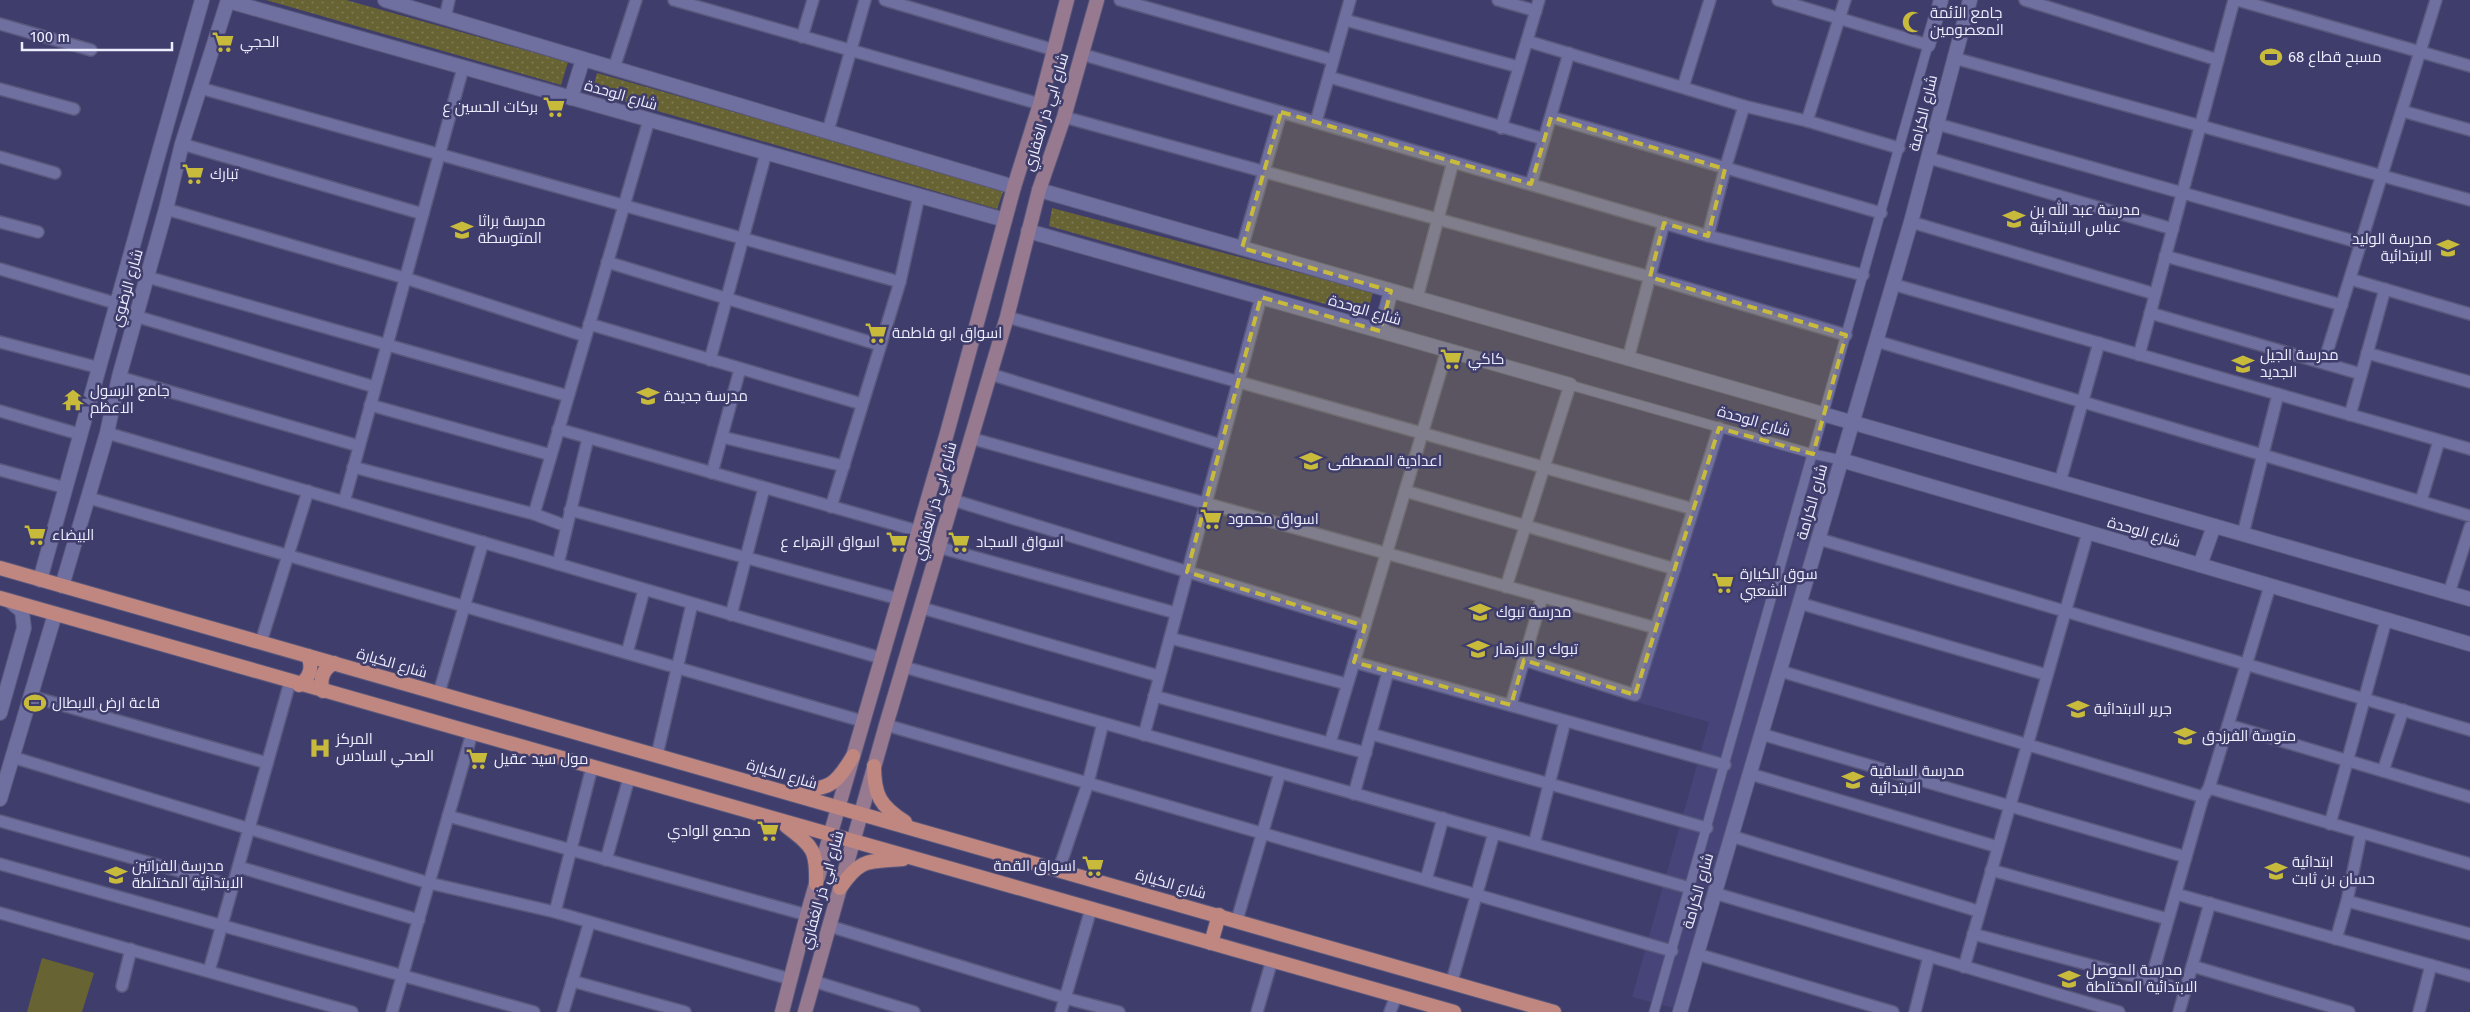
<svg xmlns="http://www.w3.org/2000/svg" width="2470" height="1012" viewBox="0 0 2470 1012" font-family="'Fira Sans',Cairo,sans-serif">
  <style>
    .built { fill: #464479 }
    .grass { fill: url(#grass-dots) }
    .park { fill: #686333 }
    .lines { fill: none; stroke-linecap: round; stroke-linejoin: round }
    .pedestrian-casing { stroke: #59587c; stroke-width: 11 }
    .minor-casing { stroke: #59587c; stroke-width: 14 }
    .tertiary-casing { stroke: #59587c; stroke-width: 16 }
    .secondary-casing { stroke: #59587c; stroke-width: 16 }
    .primary-casing { stroke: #59587c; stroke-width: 16 }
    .pedestrian { stroke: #6f6fa0; stroke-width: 9 }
    .minor { stroke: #6f6fa0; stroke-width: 11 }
    .tertiary { stroke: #6f6fa0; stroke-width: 14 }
    .secondary { stroke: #987a90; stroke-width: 14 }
    .primary { stroke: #c08680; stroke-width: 14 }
    .marked { fill: #c8bb3b; fill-opacity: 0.2; stroke: #c8bb3b; stroke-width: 4; stroke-dasharray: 10 6; stroke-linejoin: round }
    .labels { text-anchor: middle; stroke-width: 5; stroke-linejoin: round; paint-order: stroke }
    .poi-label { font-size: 15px; fill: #ecedfe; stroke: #3f3d6b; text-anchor: start }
    .street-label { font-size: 15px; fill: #ecedfe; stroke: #3f3d6b }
  </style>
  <defs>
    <pattern id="grass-dots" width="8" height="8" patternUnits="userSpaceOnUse" patternTransform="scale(1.25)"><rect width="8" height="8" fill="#686333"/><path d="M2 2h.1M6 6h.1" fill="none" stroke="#7e7a52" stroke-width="1.8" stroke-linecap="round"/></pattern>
  </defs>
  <rect width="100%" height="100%" fill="#3f3d6b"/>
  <polygon class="built" points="1721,433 1832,465 1677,1009 1632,997 1709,722 1636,702"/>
  <g class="grass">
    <polygon points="266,0 346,0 568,62 561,85"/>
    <polygon points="597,73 1004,189 997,209 592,92"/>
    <polygon points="1052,208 1373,292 1367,316 1049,226"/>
  </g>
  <polygon class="park" points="42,958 94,973 82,1012 27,1012"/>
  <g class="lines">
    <g class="pedestrian-casing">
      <g id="pedestrian">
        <polyline points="1570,385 1813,454 1841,460"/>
        <polyline points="1654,1012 1928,45"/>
      </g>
    </g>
    <g class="minor-casing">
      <g id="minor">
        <polyline points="674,0 1040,104"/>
        <polyline points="885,0 1054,50"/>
        <polyline points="1120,0 1333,60"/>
        <polyline points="1498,0 1536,11"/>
        <polyline points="1778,0 1928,45"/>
        <polyline points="2025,0 2218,60"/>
        <polyline points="2237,0 2470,66"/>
        <polyline points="445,18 449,0"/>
        <polyline points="1345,20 1519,67"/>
        <polyline points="0,24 91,50"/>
        <polyline points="802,37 813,0"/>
        <polyline points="1527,41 1744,106 1807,121 1899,148"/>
        <polyline points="1081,54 1708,236 1863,275"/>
        <polyline points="1954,58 2470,200"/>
        <polyline points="614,68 636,0"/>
        <polyline points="1329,77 1544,139"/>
        <polyline points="1683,87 1710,0"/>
        <polyline points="200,88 900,282"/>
        <polyline points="0,89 74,109"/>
        <polyline points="2402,111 2470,130"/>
        <polyline points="1064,117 1650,277 1846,335"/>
        <polyline points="1551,117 1881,213"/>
        <polyline points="1807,121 1845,0"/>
        <polyline points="1316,122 1350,0"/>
        <polyline points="1937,124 2361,243"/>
        <polyline points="1501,128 1539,0"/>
        <polyline points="828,131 865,0"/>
        <polyline points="182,144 423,214"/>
        <polyline points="0,157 55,173"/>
        <polyline points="1929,158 2173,229"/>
        <polyline points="1531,184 1569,53"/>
        <polyline points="166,209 405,278 585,336"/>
        <polyline points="0,222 38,232"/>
        <polyline points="1911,222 2155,294"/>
        <polyline points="1708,236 1725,169 1744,106"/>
        <polyline points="1242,248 1281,112"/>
        <polyline points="2165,256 2342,305"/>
        <polyline points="607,262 880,345"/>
        <polyline points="0,269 115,303"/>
        <polyline points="147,277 568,396"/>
        <polyline points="2350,279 2470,314"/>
        <polyline points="1892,284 2470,449"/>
        <polyline points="1417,298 1453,162"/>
        <polyline points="2150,313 2361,374"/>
        <polyline points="135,316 375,387"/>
        <polyline points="1007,317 1693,509"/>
        <polyline points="589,324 862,404"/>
        <polyline points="1876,341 2470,516"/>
        <polyline points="0,342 100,368"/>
        <polyline points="2367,353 2470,382"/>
        <polyline points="2139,355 2234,0"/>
        <polyline points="1628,359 1664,223"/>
        <polyline points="710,360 766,153"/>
        <polyline points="2324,362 2436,0"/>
        <polyline points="990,374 1221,445"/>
        <polyline points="119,377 359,446"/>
        <polyline points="370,405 551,455"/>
        <polyline points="0,411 79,434"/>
        <polyline points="2350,415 2385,289"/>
        <polyline points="558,429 918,531"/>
        <polyline points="107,433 881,658"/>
        <polyline points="722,437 844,466"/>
        <polyline points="970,438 1656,628"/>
        <polyline points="353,467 534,514 566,526"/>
        <polyline points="0,470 66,488"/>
        <polyline points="712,473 740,369"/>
        <polyline points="2060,482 2099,343"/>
        <polyline points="1405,491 1675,569"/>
        <polyline points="89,498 862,721"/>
        <polyline points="953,500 1365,626"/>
        <polyline points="2421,501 2439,441"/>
        <polyline points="344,502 463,68"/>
        <polyline points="831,507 900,282 919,196"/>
        <polyline points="570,510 899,599"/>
        <polyline points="534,514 649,120"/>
        <polyline points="2243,534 2278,394"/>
        <polyline points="1819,539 2470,730"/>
        <polyline points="938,547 1176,613"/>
        <polyline points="558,564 588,438"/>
        <polyline points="1506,587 1570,385"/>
        <polyline points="2449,593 2470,527"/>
        <polyline points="1799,603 2047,675"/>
        <polyline points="922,608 1159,676"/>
        <polyline points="731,615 764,488"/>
        <polyline points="1170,638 1347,684"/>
        <polyline points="261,642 308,491"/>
        <polyline points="627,653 644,590"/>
        <polyline points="1524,660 1635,695 1719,428"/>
        <polyline points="1354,662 1725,765"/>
        <polyline points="904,667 1690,888"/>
        <polyline points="1780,671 2203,797"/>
        <polyline points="439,693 483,542"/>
        <polyline points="30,696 267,763"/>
        <polyline points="1154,696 1366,753"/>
        <polyline points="1511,705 1542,597"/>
        <polyline points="886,725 1672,951"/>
        <polyline points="2228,725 2470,797"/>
        <polyline points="1371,734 1707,828"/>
        <polyline points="1761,734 2186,857"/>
        <polyline points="1144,735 1261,297"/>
        <polyline points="1330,743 1447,350"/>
        <polyline points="657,755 692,604"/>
        <polyline points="12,757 429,883 555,912 790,979"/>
        <polyline points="2383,771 2403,710"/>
        <polyline points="1750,774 1998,847"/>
        <polyline points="2209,788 2470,864"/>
        <polyline points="1354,794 1388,672"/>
        <polyline points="448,816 807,915"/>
        <polyline points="0,821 233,886"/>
        <polyline points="2330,824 2386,620"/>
        <polyline points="1731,836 1978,911"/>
        <polyline points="1534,844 1565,721"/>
        <polyline points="606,860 629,778"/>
        <polyline points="0,864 534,1012"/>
        <polyline points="239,867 419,920"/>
        <polyline points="1059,869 1088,783 1103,723"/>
        <polyline points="1991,870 2168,919"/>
        <polyline points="1426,880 1443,818"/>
        <polyline points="1714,893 2119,1012"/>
        <polyline points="2176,894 2470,976"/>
        <polyline points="2347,901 2470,934"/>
        <polyline points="555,912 592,767"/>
        <polyline points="0,913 352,1012"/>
        <polyline points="1237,920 1280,773"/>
        <polyline points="829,926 1065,998 1119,1012"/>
        <polyline points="1973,934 2185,990"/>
        <polyline points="2336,939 2347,901 2361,833"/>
        <polyline points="1697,954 1893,1012"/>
        <polyline points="2192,966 2349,1012"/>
        <polyline points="1964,967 2088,532"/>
        <polyline points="209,971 290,682"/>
        <polyline points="2151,980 2203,797 2209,788 2270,586"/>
        <polyline points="572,981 685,1012"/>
        <polyline points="813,981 914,1012"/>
        <polyline points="1452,981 1494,833"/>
        <polyline points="122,986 131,949"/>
        <polyline points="392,1012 472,733"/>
        <polyline points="563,1012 589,924"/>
        <polyline points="1061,1012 1091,909"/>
        <polyline points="1257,1012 1272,960"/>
        <polyline points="1390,1012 1396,996"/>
        <polyline points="1915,1012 1929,956"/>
        <polyline points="2179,1012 2210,903"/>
        <polyline points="2419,1012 2431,965"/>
      </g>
    </g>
    <g class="tertiary-casing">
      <g id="tertiary">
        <polyline points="385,0 1014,187"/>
        <polyline points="228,1 1005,220"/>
        <polyline points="1928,45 1941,0"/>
        <polyline points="571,98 583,59"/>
        <polyline points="1039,190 2470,599"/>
        <polyline points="1028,231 1570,385"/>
        <polyline points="1380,331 1391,291"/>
        <polyline points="1841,460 2470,644"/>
        <polyline points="2200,565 2214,526"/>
        <path d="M40,580C94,386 147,193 202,0"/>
        <polyline points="62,586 107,433 119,377 166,209 182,144 228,0"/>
        <polyline points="0,713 24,628 22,611 10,601"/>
        <polyline points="0,799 55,614"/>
        <polyline points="1680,1012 1911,222 1970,0"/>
      </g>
    </g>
    <g class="secondary-casing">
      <g id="secondary">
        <polyline points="782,1012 807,915 947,433 1014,187 1040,104 1067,0"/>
        <polyline points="805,1012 886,725 1007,317 1039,190 1064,117 1097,0"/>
      </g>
    </g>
    <g class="primary-casing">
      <g id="primary">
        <polyline points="0,568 1554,1012"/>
        <polyline points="0,598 1454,1012"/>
        <path d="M299,685C310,678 313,667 308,656"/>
        <path d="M323,691C319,679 323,669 334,663"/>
        <path d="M874,766C874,795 880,806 905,822"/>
        <path d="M794,791C829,788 834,788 853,756"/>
        <path d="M786,826C813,847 817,849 816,884"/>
        <path d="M840,888C861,857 869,862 903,859"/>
        <polyline points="1211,943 1219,915"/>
      </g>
    </g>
    <use href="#pedestrian" class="pedestrian"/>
    <use href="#minor" class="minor"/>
    <use href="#tertiary" class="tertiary"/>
    <use href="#secondary" class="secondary"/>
    <use href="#primary" class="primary"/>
  </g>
  <path class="marked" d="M1281,112L1531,184L1551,117L1725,169L1708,236L1664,223L1650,277L1846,335L1813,454L1719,428L1635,695L1524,660L1511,705L1354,662L1365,626L1187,572L1261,297L1380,331L1391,291L1242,248Z"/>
  <defs>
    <g id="mosque-bare" transform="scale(1.725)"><path d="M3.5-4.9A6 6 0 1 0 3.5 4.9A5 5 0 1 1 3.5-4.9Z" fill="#c8bb3b" stroke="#3f3d6b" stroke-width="2.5" paint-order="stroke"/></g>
    <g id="supermarket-bare" transform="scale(1.725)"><path d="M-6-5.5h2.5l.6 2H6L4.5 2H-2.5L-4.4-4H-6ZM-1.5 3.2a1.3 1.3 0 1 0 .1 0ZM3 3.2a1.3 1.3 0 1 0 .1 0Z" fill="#c8bb3b" stroke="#3f3d6b" stroke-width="2.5" paint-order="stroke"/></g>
    <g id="stadium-bare" transform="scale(1.725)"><path d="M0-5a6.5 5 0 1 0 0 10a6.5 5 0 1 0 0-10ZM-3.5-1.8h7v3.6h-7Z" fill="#c8bb3b" stroke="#3f3d6b" stroke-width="2.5" paint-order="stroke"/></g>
    <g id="school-bare" transform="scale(1.725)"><path d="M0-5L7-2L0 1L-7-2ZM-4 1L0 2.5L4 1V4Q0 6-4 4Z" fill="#c8bb3b" stroke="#3f3d6b" stroke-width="2.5" paint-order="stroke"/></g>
    <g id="temple-bare" transform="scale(1.725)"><path d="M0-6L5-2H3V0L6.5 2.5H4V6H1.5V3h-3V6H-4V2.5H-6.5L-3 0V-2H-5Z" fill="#c8bb3b" stroke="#3f3d6b" stroke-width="2.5" paint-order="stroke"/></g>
    <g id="hospital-bare" transform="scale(1.725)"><path d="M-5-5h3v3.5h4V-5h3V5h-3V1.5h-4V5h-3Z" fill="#c8bb3b" stroke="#3f3d6b" stroke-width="2.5" paint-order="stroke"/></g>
  </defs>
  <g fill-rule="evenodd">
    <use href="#mosque-bare" x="1913" y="22"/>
    <use href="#supermarket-bare" x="223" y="42"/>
    <use href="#stadium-bare" x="2271" y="57"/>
    <use href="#supermarket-bare" x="554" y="107"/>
    <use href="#supermarket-bare" x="193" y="174"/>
    <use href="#school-bare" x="2014" y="219"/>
    <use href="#school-bare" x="462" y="230"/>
    <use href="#school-bare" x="2448" y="248"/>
    <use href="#supermarket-bare" x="876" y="333"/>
    <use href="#supermarket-bare" x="1451" y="359"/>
    <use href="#school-bare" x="2243" y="364"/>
    <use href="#school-bare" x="648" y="396"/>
    <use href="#temple-bare" x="73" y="400"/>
    <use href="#school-bare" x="1311" y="461"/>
    <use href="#supermarket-bare" x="1211" y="519"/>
    <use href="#supermarket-bare" x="35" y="535"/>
    <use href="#supermarket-bare" x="897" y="542"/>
    <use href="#supermarket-bare" x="959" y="542"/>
    <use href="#supermarket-bare" x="1723" y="583"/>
    <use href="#school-bare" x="1480" y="612"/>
    <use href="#school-bare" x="1478" y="649"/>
    <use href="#stadium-bare" x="35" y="703"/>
    <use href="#school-bare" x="2078" y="709"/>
    <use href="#school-bare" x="2185" y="736"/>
    <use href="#hospital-bare" x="320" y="748"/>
    <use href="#supermarket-bare" x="477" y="759"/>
    <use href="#school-bare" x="1853" y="780"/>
    <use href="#supermarket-bare" x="768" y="831"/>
    <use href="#supermarket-bare" x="1093" y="866"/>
    <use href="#school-bare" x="2276" y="871"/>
    <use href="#school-bare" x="116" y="875"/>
    <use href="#school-bare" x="2069" y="979"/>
  </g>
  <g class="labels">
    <g class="poi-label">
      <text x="1930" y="18">جامع الأئمة<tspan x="1930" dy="17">المعصومين</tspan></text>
      <text x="240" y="47">الحجي</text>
      <text x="2288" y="62">مسبح قطاع 68</text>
      <text x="538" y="112" text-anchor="end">بركات الحسين ع</text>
      <text x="210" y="179">تبارك</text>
      <text x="2030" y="215">مدرسة عبد الله بن<tspan x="2030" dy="17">عباس الابتدائية</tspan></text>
      <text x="478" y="226">مدرسة براثا<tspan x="478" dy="17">المتوسطة</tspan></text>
      <text x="2432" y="244" text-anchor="end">مدرسة الوليد<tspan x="2432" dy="17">الابتدائية</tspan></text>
      <text x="892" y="338">اسواق ابو فاطمة</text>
      <text x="2260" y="360">مدرسة الجيل<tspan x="2260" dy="17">الجديد</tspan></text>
      <text x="1468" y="364">كاكي</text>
      <text x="90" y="396">جامع الرسول<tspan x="90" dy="17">الاعظم</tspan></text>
      <text x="664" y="401">مدرسة جديدة</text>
      <text x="1328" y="466">اعدادية المصطفى</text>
      <text x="1228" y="524">اسواق محمود</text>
      <text x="52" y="540">البيضاء</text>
      <text x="880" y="547" text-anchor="end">اسواق الزهراء ع</text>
      <text x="976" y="547">اسواق السجاد</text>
      <text x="1740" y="579">سوق الكيارة<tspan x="1740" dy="17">الشعبي</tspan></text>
      <text x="1496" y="617">مدرسة تبوك</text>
      <text x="1495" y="654">تبوك و الازهار</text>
      <text x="52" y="708">قاعة ارض الابطال</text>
      <text x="2094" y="714">جرير الابتدائية</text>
      <text x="2202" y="741">متوسة الفرزدق</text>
      <text x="336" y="744">المركز<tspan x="336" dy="17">الصحي السادس</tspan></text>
      <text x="494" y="764">مول سيد عقيل</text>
      <text x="1870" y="776">مدرسة الساقية<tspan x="1870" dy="17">الابتدائية</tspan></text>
      <text x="751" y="836" text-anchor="end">مجمع الوادي</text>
      <text x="2292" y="867">ابتدائية<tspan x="2292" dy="17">حسان بن ثابت</tspan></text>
      <text x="132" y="871">مدرسة الفراتين<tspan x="132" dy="17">الابتدائية المختلطة</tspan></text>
      <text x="1076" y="871" text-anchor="end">اسواق القمة</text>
      <text x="2086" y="975">مدرسة الموصل<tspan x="2086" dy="17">الابتدائية المختلطة</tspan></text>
    </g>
    <g class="street-label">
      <text transform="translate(621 95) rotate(16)" y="5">شارع الوحدة</text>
      <text transform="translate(1046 112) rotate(-73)" y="5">شارع ابي ذر الغفاري</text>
      <text transform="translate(1923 113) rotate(-76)" y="5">شارع الكرامة</text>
      <text transform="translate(127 288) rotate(-74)" y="5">شارع الرضوي</text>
      <text transform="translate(1365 310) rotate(16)" y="5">شارع الوحدة</text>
      <text transform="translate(1754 421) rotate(16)" y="5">شارع الوحدة</text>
      <text transform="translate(935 501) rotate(-74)" y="5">شارع ابي ذر الغفاري</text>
      <text transform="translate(1812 502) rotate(-74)" y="5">شارع الكرامة</text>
      <text transform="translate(2144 532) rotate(16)" y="5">شارع الوحدة</text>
      <text transform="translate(392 663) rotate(16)" y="5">شارع الكيارة</text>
      <text transform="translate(782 774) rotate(16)" y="5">شارع الكيارة</text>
      <text transform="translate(1171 884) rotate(16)" y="5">شارع الكيارة</text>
      <text transform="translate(822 890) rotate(-74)" y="5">شارع ابي ذر الغفاري</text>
      <text transform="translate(1698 891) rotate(-74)" y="5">شارع الكرامة</text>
    </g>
  </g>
  <path d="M22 42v8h150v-8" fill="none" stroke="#ecedfe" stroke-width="2.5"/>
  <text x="30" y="42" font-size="15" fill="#ecedfe" stroke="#3f3d6b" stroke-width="4" paint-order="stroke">100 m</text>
</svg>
